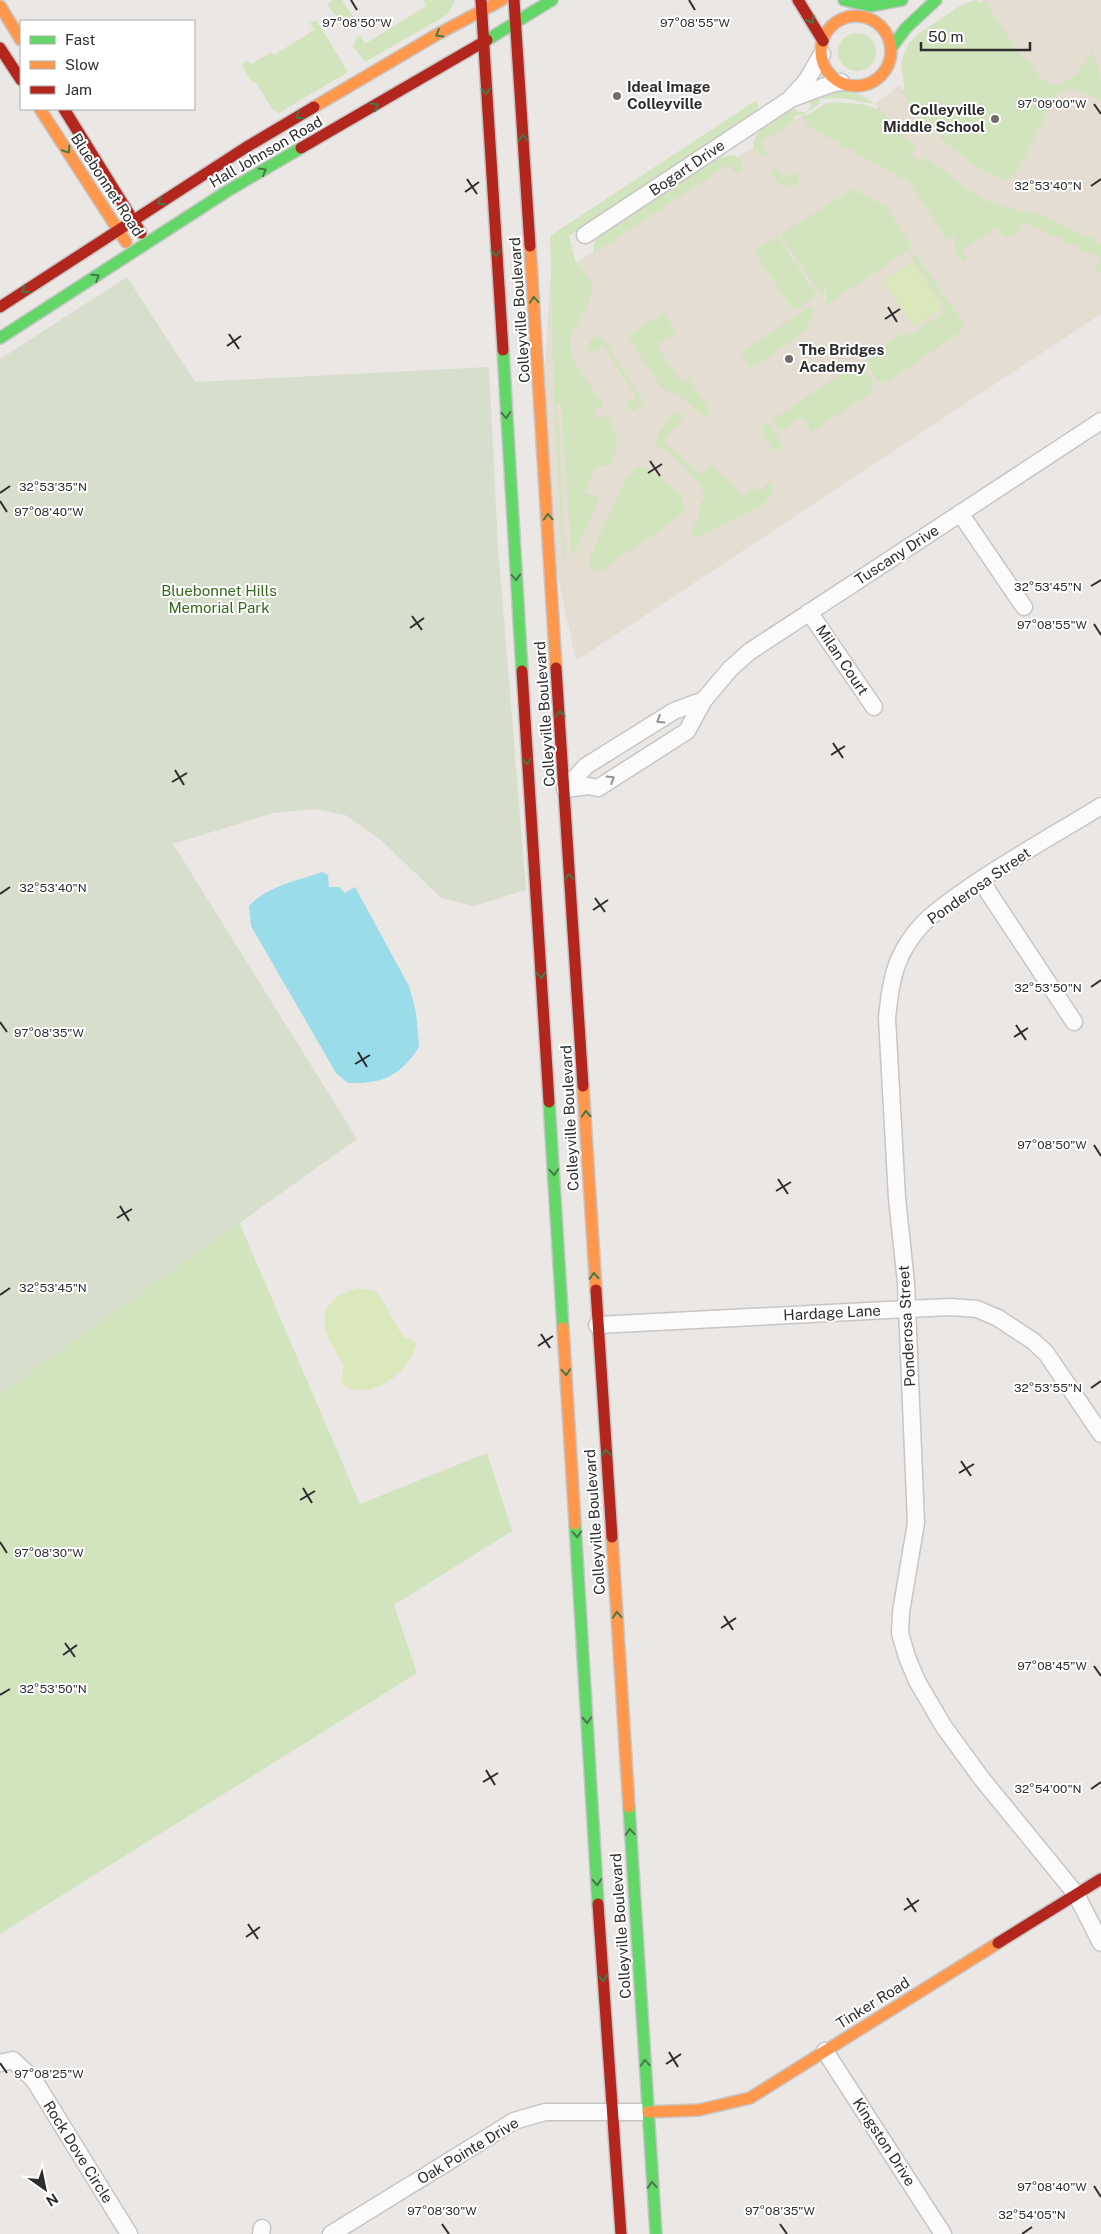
<svg xmlns="http://www.w3.org/2000/svg" width="1101" height="2234" viewBox="0 0 1101 2234" font-family="'Public Sans',sans-serif">
  <style>
    .education { fill: #e4ddd2 }
    .green { fill: #d1e4be }
    .cemetery { fill: #d8decc }
    .pitch { fill: #dbe8bc }
    .water { fill: #9adce9 }
    .lines { fill: none; stroke-linecap: round; stroke-linejoin: round }
    .street-casing { stroke: #c6c6c6; stroke-width: 19 }
    .fast-casing { stroke: #c6c6c6; stroke-width: 14 }
    .slow-casing { stroke: #c6c6c6; stroke-width: 14 }
    .jam-casing { stroke: #c6c6c6; stroke-width: 14 }
    .street { stroke: #fcfbfb; stroke-width: 16 }
    .fast { stroke: #63d668; stroke-width: 11 }
    .slow { stroke: #ff974d; stroke-width: 11 }
    .jam { stroke: #b3261e; stroke-width: 11 }
    .oneway { stroke: #457948 }
    .oneway2 { stroke: #949494 }
    .ticks { fill: none; stroke: #2d2d2d; stroke-width: 2 }
    .poi-dot { fill: #6f6e6d; stroke: #fff; stroke-width: 2 }
    .labels { text-anchor: middle; stroke-width: 4; stroke-linejoin: round; paint-order: stroke }
    .poi-label { font-size: 15px; font-weight: bold; fill: #2d2d2d; stroke: #fff; text-anchor: start }
    .street-label { font-size: 15px; fill: #2d2d2d; stroke: #fff }
    .park-label { font-size: 15px; fill: #34691d; stroke: #fff }
    .ticks-label { font-size: 12px; text-anchor: middle; fill: #2d2d2d; stroke: #fff; stroke-width: 4; stroke-linejoin: round; paint-order: stroke }
  </style>
  <rect width="100%" height="100%" fill="#eae7e4"/>
  <polygon class="education" points="974,0 979,3 983,0 1101,0 1101,314 576,661 556,568 543,404 550,280 804,114 806,116 825,104 833,102 866,105 876,109 878,107 875,104 900,85 902,90 905,89 901,62 907,48 913,39 964,4"/>
  <g class="green">
    <path d="M334,0H342L354,18C341,24 334,14 327,4Z"/>
    <polygon points="423,0 455,0 449,13 445,16 365,62 353,46 357,37 360,36 365,44 426,6"/>
    <path d="M977,0L979,3L987,1L990,5L988,7L1024,60H1028C1032,66 1036,75 1042,79C1063,96 1083,67 1092,51L1100,74L1098,75L1101,82V100C1087,94 1070,82 1056,95L1017,172L1007,179C982,181 910,114 902,90L905,89L901,67L903,57L909,43L921,32L960,6Z"/>
    <polygon points="317,21 348,72 279,113 273,110 256,83 252,82 242,65 247,60 251,64 272,52 274,55 314,30 310,23"/>
    <circle cx="857" cy="52" r="19"/>
    <polygon points="842,90 861,95 875,104 841,98 823,99 819,93"/>
    <polygon points="815,94 820,101 819,104 804,114 805,116 825,104 833,102 866,105 876,109 878,107 916,148 910,154 920,163 926,157 964,187 988,202 1000,206 1040,214 1101,243 1101,273 1095,269 1100,258 1025,222 1018,234 1004,237 997,227 961,251 967,259 964,263 954,250 956,237 953,236 949,242 909,182 809,127 800,114 793,118 795,121 761,142 767,152 765,155 760,155 754,150 753,141 762,128 793,107 798,112 806,112 812,105 804,99"/>
    <path d="M755,101L759,105L756,111L569,236L575,260L593,285C591,302 582,316 573,331C561,354 590,384 603,403V406L593,412L599,420L606,415C621,436 619,443 610,466H597L584,493L599,496V499L572,558C568,506 565,455 561,404H555L560,438L563,528L567,559L563,555L554,405L550,236Z"/>
    <polygon points="734,155 743,162 740,172 735,172 729,164 594,253 593,251 595,241 608,230 717,158"/>
    <polygon points="777,169 784,178 795,172 800,182 792,186 779,184 772,174 773,170"/>
    <polygon points="852,189 886,207 911,245 911,248 827,305 824,302 827,300 826,297 828,284 826,284 822,297 780,235"/>
    <polygon points="777,236 816,295 794,311 754,252"/>
    <polygon points="913,254 917,255 964,325 961,331 887,382 877,380 865,363 866,360 905,332 909,336 946,311 910,256"/>
    <path d="M811,305C825,327 766,358 750,368L741,353Z"/>
    <polygon points="663,312 676,332 656,345 682,384 688,379 710,412 705,418 676,392 673,395 661,387 628,336"/>
    <polygon points="595,337 603,339 641,397 643,401 635,411 631,411 626,404 636,396 603,346 592,353 588,347 589,341"/>
    <polygon points="857,363 863,368 873,382 870,393 812,432 802,417 780,431 772,420"/>
    <path d="M676,411L684,417L663,440L701,475L710,465L732,483L741,497L756,488L758,491L769,483L773,489L770,497L761,506L696,538L691,533L699,515L701,500H705C703,481 671,449 653,444L658,438L656,436Z"/>
    <polygon points="768,423 784,446 775,452 760,428"/>
    <path d="M639,467C651,467 680,491 683,502C684,506 683,510 682,514L601,571H596L589,566V559L627,476Z"/>
    <polygon points="239,1222 360,1504 487,1453 512,1531 394,1605 417,1673 0,1934 0,1394"/>
  </g>
  <polygon class="cemetery" points="127,277 195,382 489,367 498,547 526,890 474,906 441,898 381,840 345,815 315,809 273,813 173,844 357,1139 0,1394 0,359"/>
  <g class="pitch">
    <polygon points="912,262 942,308 914,327 884,281"/>
    <path d="M359,1288L375,1291L386,1306L403,1337L417,1343C408,1373 372,1403 341,1384L344,1366C339,1356 329,1343 326,1332C319,1306 337,1293 359,1288Z"/>
  </g>
  <path class="water" d="M322,872L328,875L329,887H339L345,893L355,887L409,986L416,1012L419,1047C400,1076 383,1084 348,1083L336,1073L251,926L249,906C267,886 297,881 322,872Z"/>
  <g class="lines">
    <g class="street-casing">
      <g id="street">
        <polyline points="793,98 831,84 841,82"/>
        <polyline points="585,235 789,100 807,80 822,54"/>
        <polyline points="960,513 1024,607"/>
        <polyline points="809,612 874,707"/>
        <polyline points="565,789 588,786 598,788 687,731 704,700 730,669 749,652 1101,421"/>
        <polyline points="565,789 586,766 674,711 704,700"/>
        <path d="M1101,806C1046,840 981,875 931,916C918,927 904,946 898,962C891,980 889,999 887,1018L897,1198L906,1283L916,1523L901,1612L900,1633L907,1657L917,1681L944,1727L982,1779L1076,1894L1101,1943"/>
        <polyline points="981,881 1074,1022"/>
        <polyline points="597,1325 907,1309 951,1307 977,1309 998,1318 1033,1341 1046,1353 1101,1434"/>
        <polyline points="825,2051 943,2234"/>
        <polyline points="0,2063 13,2060 34,2080 129,2234"/>
        <polyline points="261,2234 262,2228"/>
        <polyline points="331,2234 514,2121 545,2112 648,2112"/>
      </g>
    </g>
    <g class="fast-casing">
      <g id="fast">
        <polyline points="844,0 870,6 902,0"/>
        <polyline points="487,40 552,0"/>
        <polyline points="891,48 906,28 936,0"/>
        <polyline points="0,338 229,190 301,148"/>
        <polyline points="503,350 522,671"/>
        <polyline points="549,1102 563,1328"/>
        <polyline points="575,1524 598,1904"/>
        <polyline points="629,1807 656,2234"/>
      </g>
    </g>
    <g class="slow-casing">
      <g id="slow">
        <polyline points="0,6 21,40"/>
        <circle cx="856" cy="51" r="35"/>
        <polyline points="314,107 436,35 502,0"/>
        <polyline points="40,109 126,242"/>
        <polyline points="530,246 556,668"/>
        <polyline points="583,1086 596,1290"/>
        <polyline points="563,1328 575,1524"/>
        <polyline points="612,1537 629,1807"/>
        <polyline points="648,2112 699,2110 750,2098 998,1943"/>
      </g>
    </g>
    <g class="jam-casing">
      <g id="jam">
        <polyline points="481,0 503,350"/>
        <polyline points="514,0 530,246"/>
        <polyline points="798,0 823,41"/>
        <polyline points="0,48 21,80"/>
        <polyline points="64,109 141,233"/>
        <polyline points="301,148 487,40"/>
        <polyline points="0,307 245,148 314,107"/>
        <polyline points="556,668 583,1086"/>
        <polyline points="522,671 549,1102"/>
        <polyline points="596,1290 612,1537"/>
        <polyline points="598,1904 621,2234"/>
        <polyline points="998,1943 1101,1879"/>
      </g>
    </g>
    <use href="#street" class="street"/>
    <use href="#fast" class="fast"/>
    <use href="#slow" class="slow"/>
    <use href="#jam" class="jam"/>
  </g>
  <defs><path id="oneway-chevron" d="M-2-3.5L2.5 0L-2 3.5" fill="none" stroke-width="1.6" stroke-linecap="round" stroke-linejoin="round" transform="scale(1.25)"/></defs>
  <g class="oneway">
    <use href="#oneway-chevron" transform="translate(811 20) rotate(60)"/>
    <use href="#oneway-chevron" transform="translate(439 34) rotate(150)"/>
    <use href="#oneway-chevron" transform="translate(486 91) rotate(87)"/>
    <use href="#oneway-chevron" transform="translate(375 106) rotate(-30)"/>
    <use href="#oneway-chevron" transform="translate(299 116) rotate(149)"/>
    <use href="#oneway-chevron" transform="translate(523 138) rotate(-94)"/>
    <use href="#oneway-chevron" transform="translate(67 150) rotate(57)"/>
    <use href="#oneway-chevron" transform="translate(263 171) rotate(-30)"/>
    <use href="#oneway-chevron" transform="translate(161 202) rotate(148)"/>
    <use href="#oneway-chevron" transform="translate(496 253) rotate(86)"/>
    <use href="#oneway-chevron" transform="translate(96 277) rotate(-33)"/>
    <use href="#oneway-chevron" transform="translate(25 290) rotate(147)"/>
    <use href="#oneway-chevron" transform="translate(534 300) rotate(-94)"/>
    <use href="#oneway-chevron" transform="translate(506 415) rotate(86)"/>
    <use href="#oneway-chevron" transform="translate(548 517) rotate(-93)"/>
    <use href="#oneway-chevron" transform="translate(516 577) rotate(86)"/>
    <use href="#oneway-chevron" transform="translate(560 714) rotate(-94)"/>
    <use href="#oneway-chevron" transform="translate(527 761) rotate(86)"/>
    <use href="#oneway-chevron" transform="translate(569 877) rotate(-93)"/>
    <use href="#oneway-chevron" transform="translate(541 975) rotate(86)"/>
    <use href="#oneway-chevron" transform="translate(586 1114) rotate(-93)"/>
    <use href="#oneway-chevron" transform="translate(554 1172) rotate(86)"/>
    <use href="#oneway-chevron" transform="translate(594 1276) rotate(-93)"/>
    <use href="#oneway-chevron" transform="translate(566 1372) rotate(87)"/>
    <use href="#oneway-chevron" transform="translate(606 1453) rotate(-94)"/>
    <use href="#oneway-chevron" transform="translate(577 1534) rotate(87)"/>
    <use href="#oneway-chevron" transform="translate(617 1615) rotate(-94)"/>
    <use href="#oneway-chevron" transform="translate(587 1720) rotate(87)"/>
    <use href="#oneway-chevron" transform="translate(630 1832) rotate(-94)"/>
    <use href="#oneway-chevron" transform="translate(597 1882) rotate(86)"/>
    <use href="#oneway-chevron" transform="translate(603 1978) rotate(86)"/>
    <use href="#oneway-chevron" transform="translate(645 2063) rotate(-94)"/>
    <use href="#oneway-chevron" transform="translate(652 2185) rotate(-94)"/>
  </g>
  <g class="oneway2">
    <use href="#oneway-chevron" transform="translate(660 720) rotate(148)"/>
    <use href="#oneway-chevron" transform="translate(611 779) rotate(-32)"/>
  </g>
  <path class="ticks" d="M351,0L357,10M689,0L695,10M1094,104L1101,114M467,179L477,194M1091,186L1101,179M465,192L479,182M888,307L897,322M885,319L900,309M229,334L239,349M227,346L241,336M650,461L660,476M648,473L662,464M0,493L10,486M0,501L7,512M1091,586L1101,580M412,616L422,630M1094,624L1101,635M410,628L424,618M833,743L843,758M831,755L845,746M175,770L184,785M172,782L187,773M0,894L10,887M595,898L605,912M593,910L608,900M1091,987L1101,980M0,1022L7,1032M1016,1025L1026,1040M1014,1037L1028,1028M358,1052L367,1067M355,1064L370,1055M1094,1145L1101,1156M778,1179L788,1194M776,1191L791,1182M120,1206L129,1221M117,1218L132,1209M0,1295L10,1288M541,1334L550,1348M538,1346L553,1336M1091,1388L1101,1381M961,1461L971,1476M959,1473L974,1464M303,1488L312,1503M300,1500L315,1491M0,1542L7,1553M724,1616L733,1630M721,1628L736,1618M65,1643L75,1657M63,1655L77,1645M1094,1666L1101,1676M0,1695L10,1689M486,1770L495,1785M483,1782L498,1773M1091,1789L1101,1782M907,1898L916,1912M904,1910L919,1900M248,1924L258,1939M246,1937L260,1927M669,2052L678,2067M0,2063L7,2073M666,2064L681,2054M1094,2186L1101,2197M442,2224L449,2234M780,2224L787,2234M1022,2234L1032,2227"/>
  <g class="poi-dot">
    <circle cx="617" cy="96" r="5"/>
    <circle cx="995" cy="119" r="5"/>
    <circle cx="789" cy="359" r="5"/>
  </g>
  <g class="labels">
    <g class="poi-label">
      <text x="627" y="92">Ideal Image<tspan x="627" dy="17">Colleyville</tspan></text>
      <text x="985" y="115" text-anchor="end">Colleyville<tspan x="985" dy="17">Middle School</tspan></text>
      <text x="799" y="355">The Bridges<tspan x="799" dy="17">Academy</tspan></text>
    </g>
    <g class="street-label">
      <text transform="translate(266 152) rotate(-30)" y="5">Hall Johnson Road</text>
      <text transform="translate(687 168) rotate(-34)" y="5">Bogart Drive</text>
      <text transform="translate(107 185) rotate(57)" y="5">Bluebonnet Road</text>
      <text transform="translate(520 310) rotate(-94)" y="5">Colleyville Boulevard</text>
      <text transform="translate(897 555) rotate(-33)" y="5">Tuscany Drive</text>
      <text transform="translate(842 660) rotate(56)" y="5">Milan Court</text>
      <text transform="translate(545 714) rotate(-94)" y="5">Colleyville Boulevard</text>
      <text transform="translate(979 886) rotate(-35)" y="5">Ponderosa Street</text>
      <text transform="translate(570 1118) rotate(-93)" y="5">Colleyville Boulevard</text>
      <text transform="translate(832 1313) rotate(-3)" y="5">Hardage Lane</text>
      <text transform="translate(907 1326) rotate(-93)" y="5">Ponderosa Street</text>
      <text transform="translate(595 1522) rotate(-94)" y="5">Colleyville Boulevard</text>
      <text transform="translate(621 1926) rotate(-94)" y="5">Colleyville Boulevard</text>
      <text transform="translate(873 2003) rotate(-32)" y="5">Tinker Road</text>
      <text transform="translate(884 2142) rotate(57)" y="5">Kingston Drive</text>
      <text transform="translate(468 2151) rotate(-31)" y="5">Oak Pointe Drive</text>
      <text transform="translate(78 2152) rotate(58)" y="5">Rock Dove Circle</text>
    </g>
    <g class="park-label">
      <text x="219" y="596">Bluebonnet Hills<tspan x="219" dy="17">Memorial Park</tspan></text>
    </g>
  </g>
  <g class="ticks-label">
    <text x="357" y="27">97°08'50"W</text>
    <text x="695" y="27">97°08'55"W</text>
    <text x="1052" y="108">97°09'00"W</text>
    <text x="1048" y="190">32°53'40"N</text>
    <text x="53" y="491">32°53'35"N</text>
    <text x="49" y="516">97°08'40"W</text>
    <text x="1048" y="591">32°53'45"N</text>
    <text x="1052" y="629">97°08'55"W</text>
    <text x="53" y="892">32°53'40"N</text>
    <text x="1048" y="992">32°53'50"N</text>
    <text x="49" y="1037">97°08'35"W</text>
    <text x="1052" y="1149">97°08'50"W</text>
    <text x="53" y="1292">32°53'45"N</text>
    <text x="1048" y="1392">32°53'55"N</text>
    <text x="49" y="1557">97°08'30"W</text>
    <text x="1052" y="1670">97°08'45"W</text>
    <text x="53" y="1693">32°53'50"N</text>
    <text x="1048" y="1793">32°54'00"N</text>
    <text x="49" y="2078">97°08'25"W</text>
    <text x="1052" y="2191">97°08'40"W</text>
    <text x="442" y="2215">97°08'30"W</text>
    <text x="780" y="2215">97°08'35"W</text>
    <text x="1032" y="2219">32°54'05"N</text>
  </g>
  <rect x="20" y="20" width="175" height="90" fill="#ffffff" stroke="#ababab"/>
  <rect x="30" y="36" width="25" height="8" fill="#63d668" stroke="#ababab"/>
  <text x="65" y="45" font-size="15" fill="#2d2d2d">Fast</text>
  <rect x="30" y="61" width="25" height="8" fill="#ff974d" stroke="#ababab"/>
  <text x="65" y="70" font-size="15" fill="#2d2d2d">Slow</text>
  <rect x="30" y="86" width="25" height="8" fill="#b3261e" stroke="#ababab"/>
  <text x="65" y="95" font-size="15" fill="#2d2d2d">Jam</text>
  <g transform="translate(45 2189) rotate(147)" stroke="#ffffff" stroke-width="4" paint-order="stroke">
  <path d="M0-4L9 19L0 12L-9 19Z" fill="#2d2d2d"/>
  <text y="-8" font-size="14" font-weight="bold" text-anchor="middle" fill="#2d2d2d">N</text>
  </g>
  <path d="M921 42v8h109v-8" fill="none" stroke="#2d2d2d" stroke-width="2.5"/>
  <text x="928" y="42" font-size="15" fill="#2d2d2d" stroke="#ffffff" stroke-width="4" paint-order="stroke">50 m</text>
</svg>
